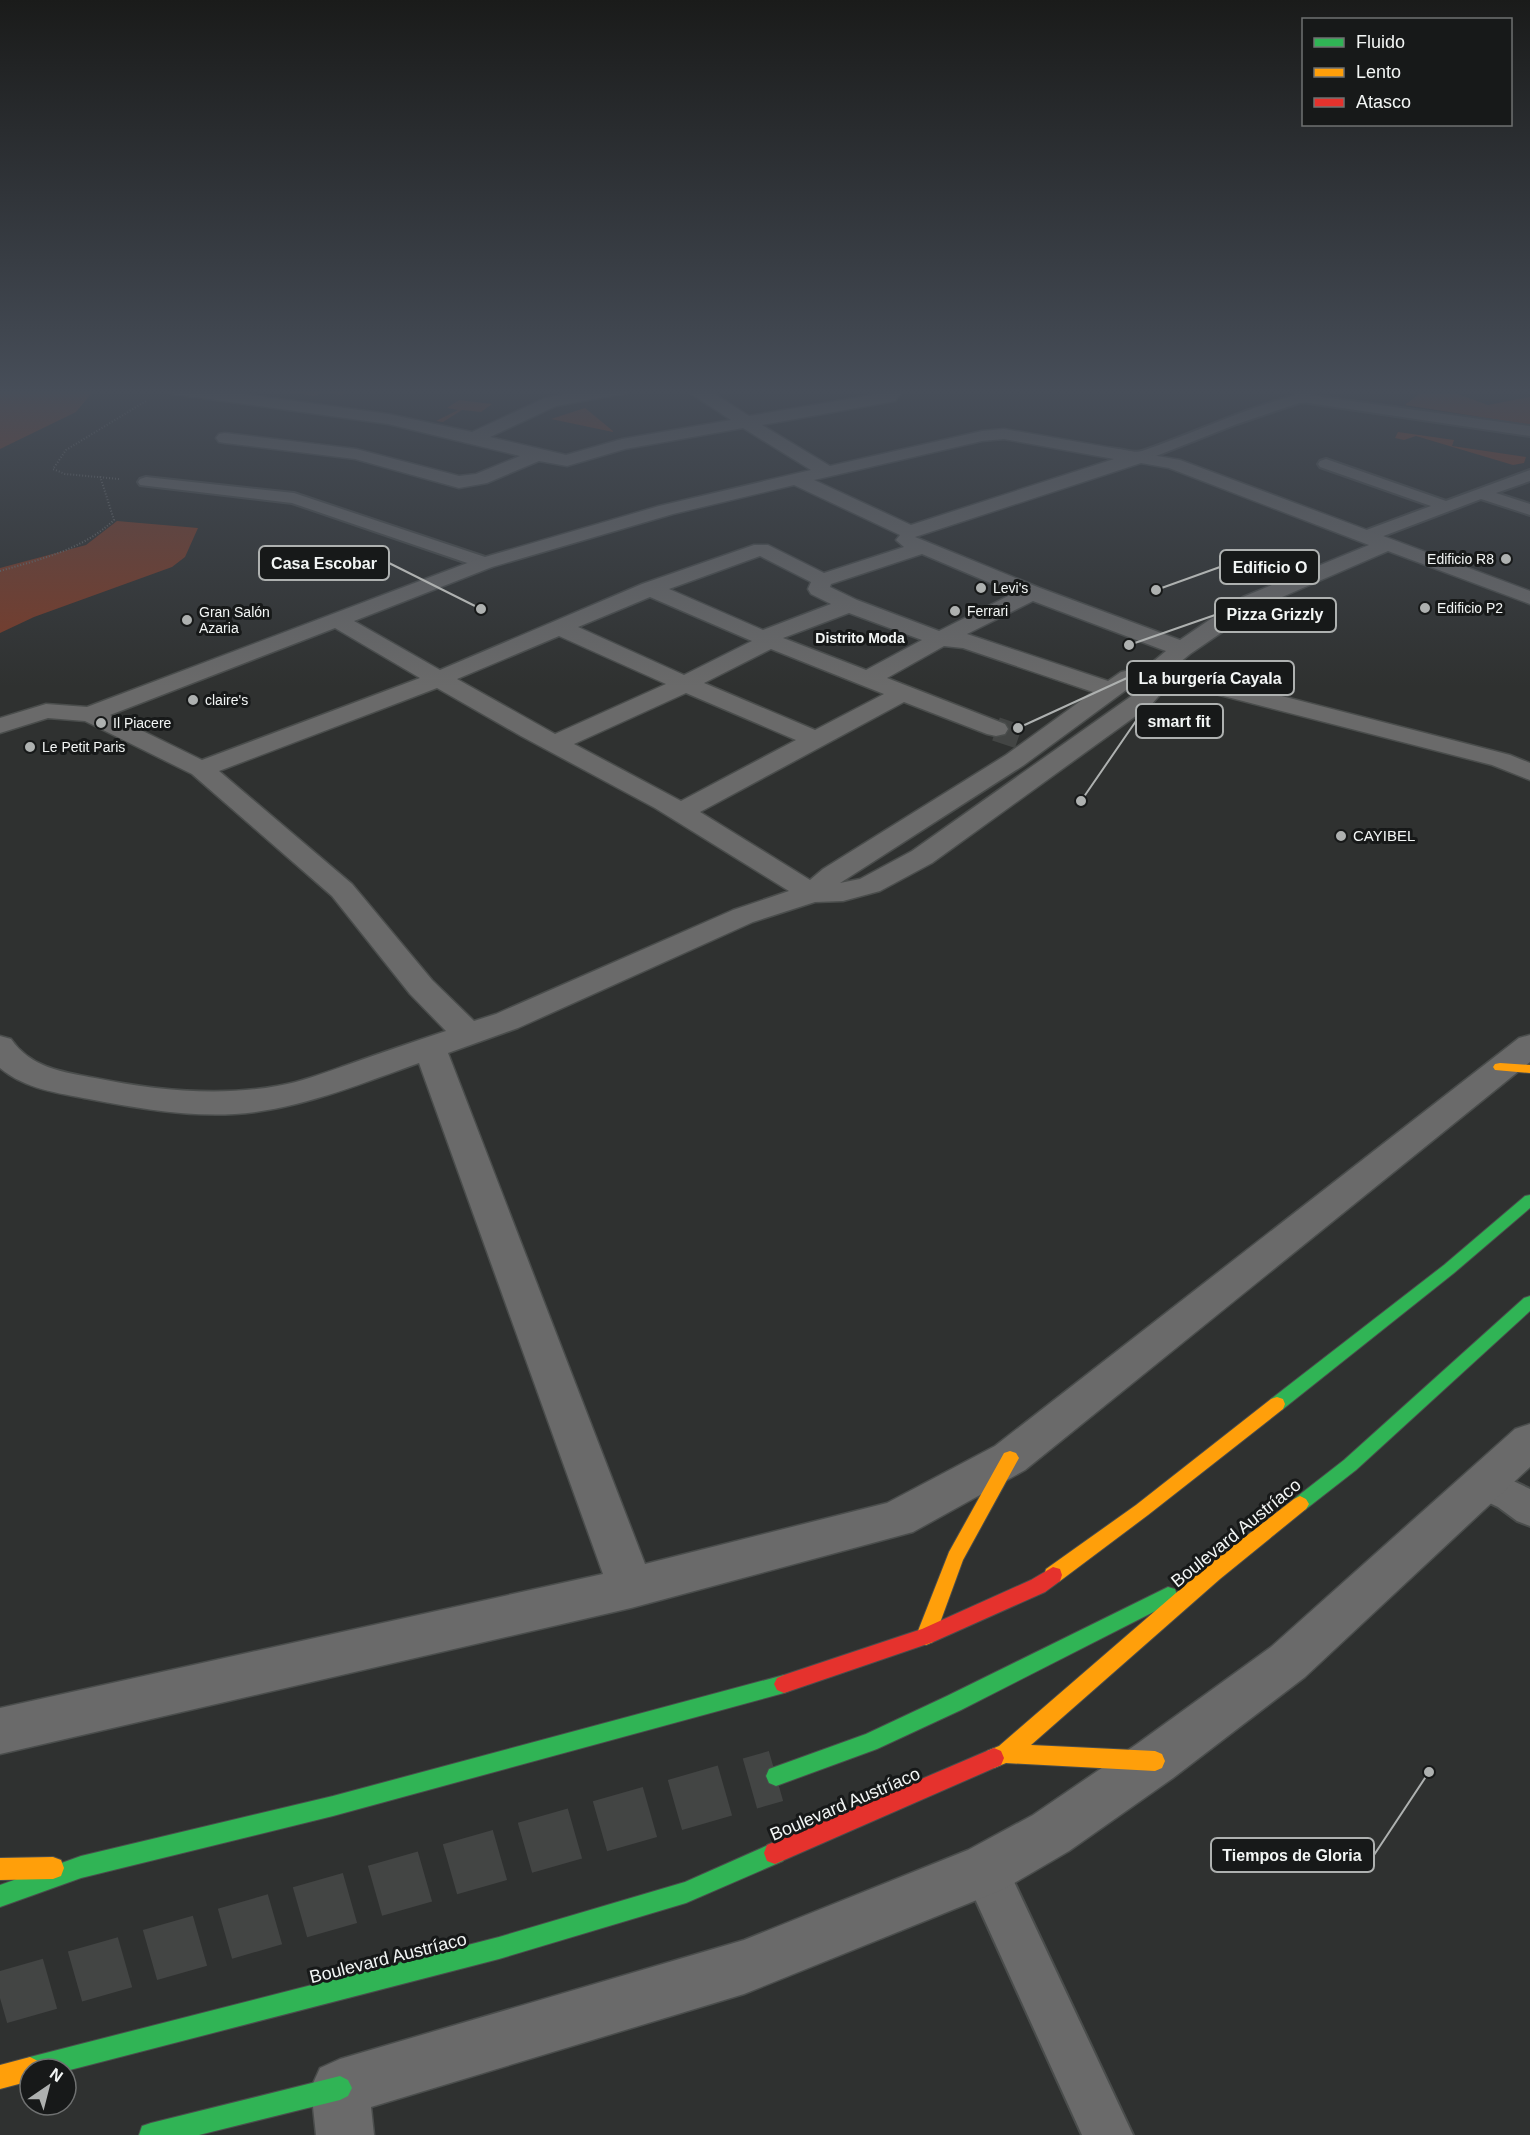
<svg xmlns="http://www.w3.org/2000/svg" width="1530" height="2135" viewBox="0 0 1530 2135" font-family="Helvetica,sans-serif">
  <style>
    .green { fill: #7b3b27 }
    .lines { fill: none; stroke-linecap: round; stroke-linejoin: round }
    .street-tunnel { stroke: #434544; stroke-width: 24; stroke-dasharray: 24 12; stroke-linecap: butt }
    .primary-tunnel { stroke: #434544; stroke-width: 52; stroke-dasharray: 52 26; stroke-linecap: butt }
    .lane-casing { stroke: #4a4d4c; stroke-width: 4 }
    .street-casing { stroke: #4a4d4c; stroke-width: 3 }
    .fast-casing { stroke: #4a4d4c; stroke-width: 2 }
    .slow-casing { stroke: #4a4d4c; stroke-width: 2 }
    .jam-casing { stroke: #4a4d4c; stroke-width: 2 }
    .path { stroke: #6a6c6c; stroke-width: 2; stroke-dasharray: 1 2; stroke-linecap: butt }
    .lane { fill: #6a6a6a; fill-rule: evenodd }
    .street { fill: #6a6a6a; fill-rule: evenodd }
    .fast { fill: #30b455; fill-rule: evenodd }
    .slow { fill: #ff9f0a; fill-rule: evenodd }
    .jam { fill: #e5322d; fill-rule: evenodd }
    .poi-dot { fill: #aeb1b0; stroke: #171919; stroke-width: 2 }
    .labels { text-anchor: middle; stroke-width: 6; stroke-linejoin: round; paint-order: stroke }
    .far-poi-label { font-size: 14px; fill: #f3f6f5; stroke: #171919; text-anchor: start }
    .far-neighbourhood-label { font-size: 14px; font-weight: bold; fill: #f3f6f5; stroke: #171919 }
    .poi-label { font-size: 15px; fill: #f3f6f5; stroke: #171919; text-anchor: start }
    .near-street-label { font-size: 18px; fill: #f3f6f5; stroke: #171919 }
    .leader { fill: none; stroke: #aeb1b0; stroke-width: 2 }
    .callout-dot { fill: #aeb1b0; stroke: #171919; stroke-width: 2 }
    .callout { fill: #171919; stroke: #aeb1b0; stroke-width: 2 }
    .callout-label { font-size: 16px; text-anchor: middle; font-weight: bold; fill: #f3f6f5 }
  </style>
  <rect width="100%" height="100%" fill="#2f3130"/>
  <g class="green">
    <polygon points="0,389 95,389 76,412 0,449"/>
    <polygon points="285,389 355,389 342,395 322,392 315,396 280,391"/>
    <polygon points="1419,394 1457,394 1488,405 1530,397 1530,425 1405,405"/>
    <polygon points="459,400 492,404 481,412 462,410 443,422 436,421 458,410 447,408"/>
    <polygon points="585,408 613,431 613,432 551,419"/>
    <polygon points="1398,432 1454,440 1452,446 1526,457 1524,463 1513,465 1416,436 1404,440 1395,438"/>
    <polygon points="117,521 198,528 185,557 172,567 34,617 0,633 0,568 86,545"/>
  </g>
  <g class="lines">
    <polyline class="street-tunnel" points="996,729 1020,737"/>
    <polyline class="primary-tunnel" points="0,1998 776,1776"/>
    <g class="lane-casing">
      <g id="lane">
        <path d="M1301,394L1530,426V436L1302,402L1237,424L1146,460L1110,458L1102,453C1111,442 1130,455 1142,451C1195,433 1246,407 1301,394Z"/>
        <polygon points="1326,459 1446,501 1530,470 1530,481 1496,493 1530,504 1530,515 1481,499 1373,540 1361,540 1358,536 1361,532 1431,506 1320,467 1318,464 1320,461"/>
        <polygon points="146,477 294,493 491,559 494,563 491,567 479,567 292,503 140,485 138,482 140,479"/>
        <polygon points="1486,1468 1530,1489 1530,1526 1517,1521 1498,1507 1473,1495 1467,1484 1473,1473"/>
        <polygon points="985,1847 1001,1854 1133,2135 1082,2135 962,1870 969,1854"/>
      </g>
    </g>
    <g class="street-casing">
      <g id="street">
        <path d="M165,389H206L388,414L472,432L545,398L596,389H629L627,393L621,394L556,406L490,437L566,455L622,439L731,420L690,393L688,389H707L749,416L884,393L883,389H900L902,392L895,401L762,425L830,466L982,431L1004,429L1180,460L1530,591V604L1388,551L1259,607L1190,654L1173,668L1510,755L1530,763V780L1492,765L1165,681L1163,691L1151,705L932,863L880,891L843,901L815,902L753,922L518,1028L448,1053L645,1564L887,1503L995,1446L1519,1038L1530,1035V1062L1025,1470L913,1532L631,1608L0,1754V1708L603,1574L419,1063C360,1084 298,1110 235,1114C186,1117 136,1108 89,1099C58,1093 25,1089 0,1068V1036L11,1039C31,1068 63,1072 95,1078C154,1090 217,1097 277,1086C301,1082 324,1073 347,1065C380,1053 413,1042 446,1031L410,994L332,896L192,774L85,721L48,718L0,733V718L46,704L87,707L478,559L659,506L811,470L743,428L625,449L567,466L539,461L487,483L459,488L355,459L225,443L219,442L216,438L219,434L225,433L356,449L459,476L476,474L520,456L388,424L173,394ZM1004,439L1114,459L911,525L814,480L982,441ZM1141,463L1169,468L1369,545L1243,597L1180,640L1040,588L915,537ZM794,485L900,535L896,540L904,547L824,573L768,545H754L642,584L440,670L354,621L492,567L673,514ZM922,554L1014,593L939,631L857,600L830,587L831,584ZM760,556L811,582L808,589L811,594L831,604L763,630L669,589ZM650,597L752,641L684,675L578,627ZM1033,601L1166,651L1148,666L1121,672L1108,681L967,634ZM849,613L922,640L866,670L783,638ZM335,628L420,678L202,760L110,715ZM559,636L666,684L555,734L457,679ZM944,646L963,648L1093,692L1006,755L823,869L810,880L700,812L904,702L987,734L996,736L1005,734L1008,729L1005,724L887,678ZM771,649L884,694L815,730L704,683ZM1142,681L1140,689L1133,695L912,851L860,879L840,883L1024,765L1137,682ZM437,688L521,736L655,808L789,891L733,910L496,1014L474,1021L432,980L352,884L219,771ZM686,693L796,740L681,801L574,744Z"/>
        <polygon points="1298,389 1314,389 1307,402 1301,403 1293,398"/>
        <polygon points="1530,1424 1530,1467 1305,1677 1173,1778 1069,1851 1004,1889 744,1994 371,2107 374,2135 316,2135 311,2088 320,2068 340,2059 744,1940 968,1850 1033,1815 1137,1744 1271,1647 1515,1429"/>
      </g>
    </g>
    <g class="fast-casing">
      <g id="fast">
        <polygon points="1530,1195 1530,1208 1454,1273 1283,1409 1277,1411 1271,1409 1269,1404 1271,1399 1444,1265 1525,1196"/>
        <polygon points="1530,1296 1530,1311 1356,1470 1306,1509 1300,1512 1294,1509 1291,1504 1294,1499 1344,1460 1524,1298"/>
        <polygon points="1168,1587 1175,1589 1177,1595 1175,1601 961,1710 877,1749 776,1786 769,1783 766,1776 769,1769 866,1734 947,1696"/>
        <polygon points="784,1675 791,1678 794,1684 791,1690 784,1693 333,1816 81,1878 0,1907 0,1885 81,1856 333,1796"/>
        <polygon points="775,1842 783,1845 786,1853 783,1861 686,1903 499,1959 66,2071 66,2069 30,2069 30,2081 22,2077 18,2069 22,2061 30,2057 499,1937 685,1882"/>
        <polygon points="340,2076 348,2080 352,2088 348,2096 340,2100 199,2135 139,2135 142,2126 151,2123"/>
      </g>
    </g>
    <g class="slow-casing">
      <g id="slow">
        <polygon points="1500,1063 1530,1065 1530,1073 1495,1070 1493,1067 1495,1064"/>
        <polygon points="1277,1397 1283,1399 1285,1404 1283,1409 1148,1515 1060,1581 1053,1583 1046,1581 1044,1575 1046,1569 1136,1505 1271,1399"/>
        <polygon points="1010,1451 1016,1453 1019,1458 963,1560 933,1642 926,1645 919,1642 916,1636 949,1552 1004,1453"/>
        <polygon points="1300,1496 1306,1499 1309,1504 1306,1509 1220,1579 1031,1745 1155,1751 1162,1754 1165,1761 1162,1768 1155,1771 1006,1763 994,1768 987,1765 984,1758 987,1751 999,1746 1206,1567 1294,1499"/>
        <polygon points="53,1857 61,1860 64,1868 61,1876 53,1879 0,1880 0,1858"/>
        <polygon points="30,2057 38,2061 42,2069 30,2069 30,2081 0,2089 0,2065"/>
      </g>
    </g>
    <g class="jam-casing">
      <g id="jam">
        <polygon points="1053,1567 1060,1569 1062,1575 1060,1581 1045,1592 933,1642 784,1693 777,1690 774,1684 777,1678 784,1675 922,1629 1031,1580"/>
        <polygon points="994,1748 1001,1751 1004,1758 1001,1765 775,1864 767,1861 764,1853 767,1845"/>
      </g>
    </g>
    <g class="path">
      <polyline points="119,479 65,474 53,469 66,450 146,401"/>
      <path d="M0,571C41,559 82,550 114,520L100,476"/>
    </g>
    <use href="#lane" class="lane"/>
    <use href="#street" class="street"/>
    <use href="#fast" class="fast"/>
    <use href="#slow" class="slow"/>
    <use href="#jam" class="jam"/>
  </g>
  <linearGradient id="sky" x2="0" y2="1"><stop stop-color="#1a1b1a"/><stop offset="0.57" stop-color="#474e59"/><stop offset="1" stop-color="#474e59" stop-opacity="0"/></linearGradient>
  <rect width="1530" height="687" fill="url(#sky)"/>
  <g class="poi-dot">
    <circle cx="1506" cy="559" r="6"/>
    <circle cx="981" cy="588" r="6"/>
    <circle cx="1425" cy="608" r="6"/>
    <circle cx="955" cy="611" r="6"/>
    <circle cx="187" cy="620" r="6"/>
    <circle cx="193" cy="700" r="6"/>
    <circle cx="101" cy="723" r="6"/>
    <circle cx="30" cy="747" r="6"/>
    <circle cx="1341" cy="836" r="6"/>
  </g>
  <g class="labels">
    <g class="far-poi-label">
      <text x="1494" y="564" text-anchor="end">Edificio R8</text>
      <text x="993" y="593">Levi's</text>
      <text x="1437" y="613">Edificio P2</text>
      <text x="967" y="616">Ferrari</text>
      <text x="199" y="617">Gran Salón<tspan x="199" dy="16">Azaria</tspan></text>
      <text x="205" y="705">claire's</text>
      <text x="113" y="728">Il Piacere</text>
      <text x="42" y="752">Le Petit Paris</text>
    </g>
    <g class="far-neighbourhood-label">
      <text x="860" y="643">Distrito Moda</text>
    </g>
    <g class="poi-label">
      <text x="1353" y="841">CAYIBEL</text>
    </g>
    <g class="near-street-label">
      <text transform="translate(1236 1533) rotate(-39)" y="6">Boulevard Austríaco</text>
      <text transform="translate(845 1804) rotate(-23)" y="6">Boulevard Austríaco</text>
      <text transform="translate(388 1958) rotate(-14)" y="6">Boulevard Austríaco</text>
    </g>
  </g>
  <path class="leader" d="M481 609L389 563M1156 590L1220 567M1129 645L1215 615M1018 728L1127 678M1081 801L1136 721M1429 1772L1374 1855"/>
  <g class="callout-dot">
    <circle cx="481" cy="609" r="6"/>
    <circle cx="1156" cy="590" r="6"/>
    <circle cx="1129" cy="645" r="6"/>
    <circle cx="1018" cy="728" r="6"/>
    <circle cx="1081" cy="801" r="6"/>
    <circle cx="1429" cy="1772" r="6"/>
  </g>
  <g class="callout">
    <rect x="259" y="546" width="130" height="34" rx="6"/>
    <rect x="1220" y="550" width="99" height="34" rx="6"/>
    <rect x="1215" y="598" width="121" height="34" rx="6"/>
    <rect x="1127" y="661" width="167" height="34" rx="6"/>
    <rect x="1136" y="704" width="87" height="34" rx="6"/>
    <rect x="1211" y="1838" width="163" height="34" rx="6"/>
  </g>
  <g class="callout-label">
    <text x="324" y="569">Casa Escobar</text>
    <text x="1270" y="573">Edificio O</text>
    <text x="1275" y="620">Pizza Grizzly</text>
    <text x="1210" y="684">La burgería Cayala</text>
    <text x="1179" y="727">smart fit</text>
    <text x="1292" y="1861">Tiempos de Gloria</text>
  </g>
  <rect x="1302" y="18" width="210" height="108" fill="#171919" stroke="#6f7171" stroke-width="1.5"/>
  <rect x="1314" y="38" width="30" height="9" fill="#30b455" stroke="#6f7171" stroke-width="1.5"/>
  <text x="1356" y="48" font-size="18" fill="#f3f6f5">Fluido</text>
  <rect x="1314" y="68" width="30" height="9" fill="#ff9f0a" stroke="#6f7171" stroke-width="1.5"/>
  <text x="1356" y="78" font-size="18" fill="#f3f6f5">Lento</text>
  <rect x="1314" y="98" width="30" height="9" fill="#e5322d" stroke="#6f7171" stroke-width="1.5"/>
  <text x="1356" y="108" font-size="18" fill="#f3f6f5">Atasco</text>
  <g transform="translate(48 2087) rotate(35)"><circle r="28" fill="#171919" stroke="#6f7171" stroke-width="1.5"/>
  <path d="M0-4.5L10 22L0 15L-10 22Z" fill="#aeb1b0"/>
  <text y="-9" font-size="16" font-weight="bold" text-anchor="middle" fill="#f3f6f5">N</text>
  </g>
</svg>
